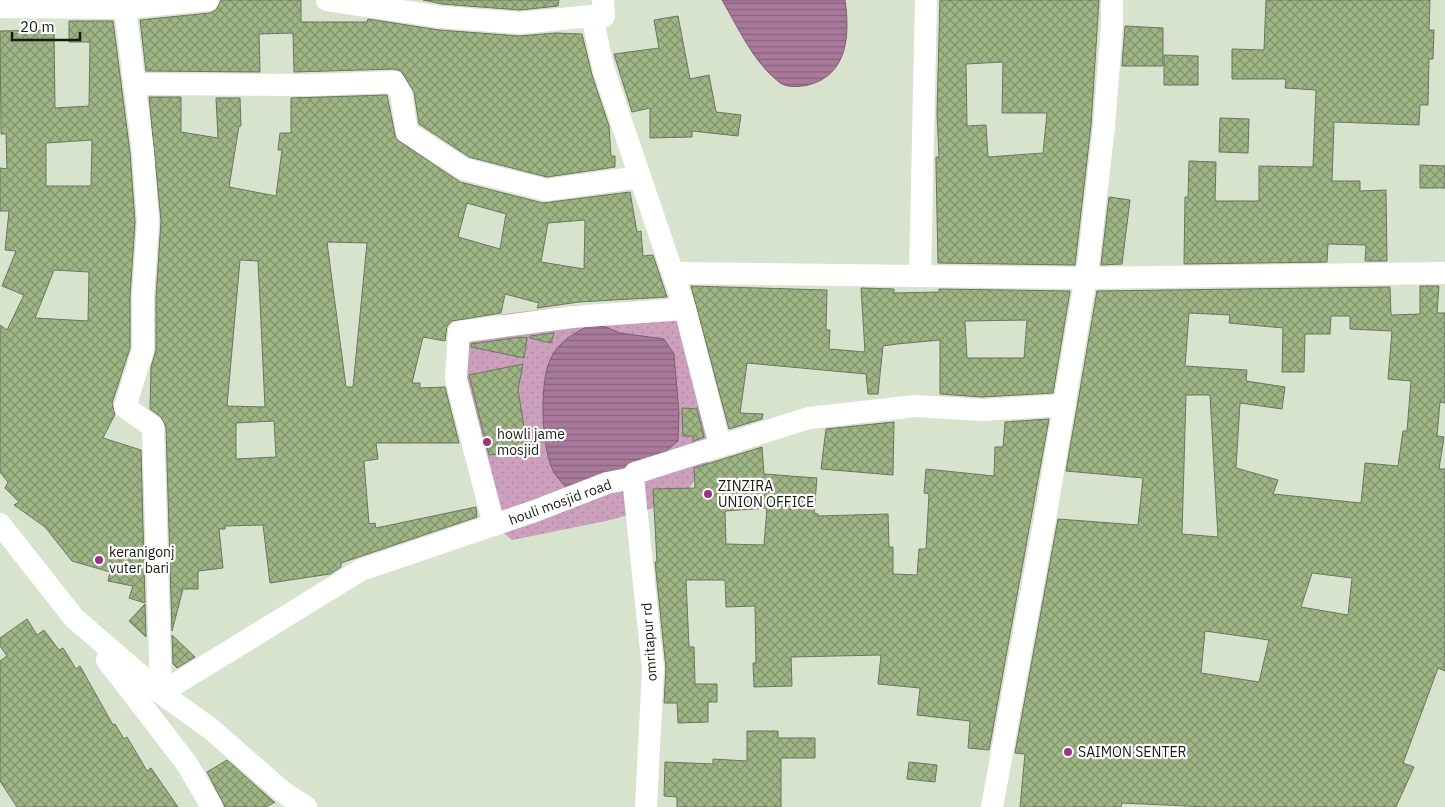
<svg xmlns="http://www.w3.org/2000/svg" width="1445" height="807" viewBox="0 0 1445 807" font-family="'IBM Plex Sans',sans-serif">
  <style>
    .park { fill: url(#park-dots) }
    .water { fill: url(#water-rules); stroke: #7c5c71 }
    .building { fill: url(#building-cross-hatch); stroke: #6b7561; fill-rule: evenodd }
    .lines { fill: none; stroke-linecap: round; stroke-linejoin: round }
    .street { stroke: #fff; stroke-width: 22 }
    .poi-dot { fill: #a32e88; stroke: #fff; stroke-width: 2 }
    .labels { text-anchor: middle; stroke-width: 4.5; stroke-linejoin: round; paint-order: stroke }
    .poi-label { font-size: 14px; fill: #161a12; stroke: #fff; text-anchor: start }
    .street-label { font-size: 14px; fill: #161a12; stroke: #fff }
  </style>
  <defs>
    <pattern id="park-dots" width="8" height="8" patternUnits="userSpaceOnUse" patternTransform="scale(1.25)"><rect width="8" height="8" fill="#cca0bd"/><path d="M2 2h.1M6 6h.1" fill="none" stroke="#ae89a1" stroke-width="1.8" stroke-linecap="round"/></pattern>
    <pattern id="water-rules" width="6" height="5" patternUnits="userSpaceOnUse" patternTransform="scale(1.25)"><rect width="6" height="5" fill="#a8799a"/><path d="M0 2.5h6" fill="none" stroke="#88627c"/></pattern>
    <pattern id="building-cross-hatch" width="8" height="8" patternUnits="userSpaceOnUse" patternTransform="scale(1.25)"><rect width="8" height="8" fill="#9eb685"/><path d="M0 0l8 8M0 8l8-8" fill="none" stroke="#80936b"/></pattern>
  </defs>
  <rect width="100%" height="100%" fill="#d7e3cc"/>
  <polygon class="park" points="578,305 663,311 682,323 720,446 686,492 651,509 606,521 512,540 494,525 460,357 471,328 504,314"/>
  <g class="water">
    <path d="M722,0H845C850,35 848,75 808,85C799,87 786,88 779,82C753,62 738,27 722,0Z"/>
    <path d="M590,325L606,327L620,333L664,339L674,354L679,413L678,441L660,456L572,495C567,488 560,481 555,474C541,452 539,384 550,360C557,343 574,333 590,325Z"/>
  </g>
  <g class="building">
    <polygon points="221,0 301,0 301,22 367,22 368,19 439,30 519,36 556,33 582,34 592,75 609,126 611,156 615,156 615,167 547,177 469,157 419,124 414,92 401,71 394,69 294,72 293,33 259,34 260,72 146,71 140,20 210,13 216,10"/>
    <polygon points="423,0 559,0 558,6 520,10 442,4"/>
    <path d="M940,0H1099L1091,125L1075,265L938,263L936,166V157H939L937,114ZM1003,62L1002,113H1047L1043,153L988,157L986,125L967,126L966,64Z"/>
    <polygon points="1266,0 1430,0 1429,30 1434,30 1433,59 1429,59 1428,105 1420,105 1419,125 1334,122 1332,181 1360,181 1360,191 1386,190 1387,261 1365,261 1366,245 1328,244 1327,262 1184,264 1185,197 1188,197 1189,161 1216,162 1215,201 1259,201 1259,166 1313,167 1316,90 1285,88 1286,79 1232,79 1232,49 1264,50"/>
    <polygon points="678,16 690,79 709,75 716,112 741,115 738,136 692,131 692,137 650,138 650,108 632,112 614,54 659,48 654,20"/>
    <path d="M69,21H113L130,153L135,222L130,296V348L112,403L115,414L103,438L141,450L145,603L129,598L133,586L108,581L110,572L72,561L45,527L14,505L19,502L5,488L8,482L0,472V325L7,330L24,295L2,286L16,251L5,250L9,211H0V168L7,169L6,134H1L0,31L54,30L55,108L89,106L90,42H69ZM92,140L91,186H46V143ZM54,270L89,272L88,321L35,318Z"/>
    <polygon points="1125,26 1163,28 1163,66 1122,66"/>
    <polygon points="1164,55 1198,56 1198,85 1164,85"/>
    <path d="M387,95L396,139L460,182L543,203L630,192L637,232L641,231L643,256L653,255L667,297L579,302L537,308L539,303L505,294L501,313L452,321L447,326L445,341L423,337L412,383H420V388L445,387L459,443H376L378,459L364,461L369,524L375,523L376,528L476,507L477,517L341,563V567L330,574L270,583L263,525L225,526V529H219L223,568L198,571V589H183L172,631L166,427L161,417L150,409L151,367L156,350V297L161,221L149,97H181V132L218,138L216,98H240L241,126H239L229,187L276,196L282,150H278L280,133H291V98ZM467,203L506,214L500,249L458,237ZM585,220L584,269L541,262L548,223ZM327,242L367,243L353,387H346ZM240,260L258,261L265,407L227,406ZM274,421L276,457L236,459V423Z"/>
    <polygon points="1220,118 1249,119 1248,153 1219,152"/>
    <polygon points="1420,165 1445,166 1445,188 1420,188"/>
    <polygon points="1109,197 1130,200 1122,264 1101,265"/>
    <path d="M691,286L827,290L826,330H830L829,349L865,352L861,288L894,289V293L939,292V289L1070,291L1053,393L982,397L940,394V340L897,344L883,346L878,394H868L866,374L747,363L740,413L763,414L762,419L729,429ZM1027,320L1024,358H967L965,321Z"/>
    <path d="M1420,286H1439L1437,313H1445V403L1440,402L1437,436L1444,437L1439,469H1445V671L1438,668L1403,763L1414,767L1396,807H1208L1122,803L1121,807H1020L1025,754L1015,753L1058,519L1138,525L1143,478L1066,471L1097,291L1390,287L1391,315L1420,314ZM1189,313L1230,315L1229,323L1283,328L1282,372H1304L1305,334H1330L1331,316H1350V329L1392,331L1388,379L1411,381L1407,431H1403L1398,466L1365,463L1361,503L1273,494L1278,480L1236,468L1240,403L1282,409L1285,387L1246,381L1247,370L1185,366ZM1186,395H1210L1218,537L1182,534ZM1312,573L1352,578L1348,615L1301,607ZM1205,631L1269,640L1259,682L1201,673Z"/>
    <polygon points="554,333 551,343 530,338 530,336"/>
    <polygon points="521,337 527,338 524,358 471,347 471,344"/>
    <polygon points="523,364 518,390 528,451 489,455 469,375"/>
    <polygon points="682,408 697,409 704,437 693,441 693,436 683,436"/>
    <path d="M1049,419L989,750L968,748L970,721L917,715L920,688L878,684L881,655L791,657L792,686L754,687L753,663H756L755,606L726,607L725,580H686L689,647H694L695,684H717V702H708V722L678,723L677,703H664L666,668L655,562H657L653,489L695,488L694,468L762,447L764,474L817,478L814,513L818,514V516L888,514L889,547H893V574L917,575L919,549H926L929,494L924,493L926,469L994,476L995,447H1003L1005,422ZM767,508L764,545L726,544L725,511Z"/>
    <polygon points="894,422 893,475 821,469 826,429"/>
    <polygon points="145,604 146,637 129,621"/>
    <polygon points="27,619 37,635 44,630 59,650 63,648 76,669 80,666 113,725 115,724 124,739 127,737 147,771 151,768 178,807 17,807 0,781 0,661 7,656 0,646 0,638"/>
    <polygon points="172,635 195,657 177,668 173,664"/>
    <polygon points="747,731 778,731 778,738 815,738 815,758 781,758 781,807 677,807 677,797 664,796 665,762 713,764 713,759 747,761"/>
    <polygon points="227,760 274,802 275,802 266,807 225,807 207,772"/>
    <polygon points="909,762 937,765 935,782 907,779"/>
  </g>
  <g class="lines">
    <g class="street">
      <polyline points="208,0 125,8 143,152 148,222 143,297 143,350 125,407 153,427 161,693 361,570 535,511 607,483 633,478 635,473 720,446 685,309 604,71 592,16 520,23 441,17 327,0"/>
      <polyline points="0,7 125,8 124,0"/>
      <polyline points="592,16 604,16 603,0"/>
      <polyline points="134,84 312,85 394,82 401,94 407,132 464,169 546,190 640,177"/>
      <polyline points="674,273 1086,278 1445,273"/>
      <polyline points="920,276 926,0"/>
      <polyline points="720,446 809,418 915,406 982,410 1065,405"/>
      <polyline points="633,478 653,669 646,807"/>
      <polyline points="0,524 74,618 161,693 211,729 283,792 306,807"/>
      <polyline points="494,525 456,379 459,332 572,317 685,309"/>
      <polyline points="107,660 187,764 212,807"/>
      <polyline points="992,807 1046,513 1089,258 1104,126 1112,25 1112,0"/>
    </g>
  </g>
  <g class="poi-dot">
    <circle cx="487" cy="442" r="5"/>
    <circle cx="708" cy="494" r="5"/>
    <circle cx="99" cy="560" r="5"/>
    <circle cx="1068" cy="752" r="5"/>
  </g>
  <g class="labels">
    <g class="poi-label">
      <text x="497" y="439">howli jame<tspan x="497" dy="16">mosjid</tspan></text>
      <text x="718" y="491">ZINZIRA<tspan x="718" dy="16">UNION OFFICE</tspan></text>
      <text x="109" y="557">keranigonj<tspan x="109" dy="16">vuter bari</tspan></text>
      <text x="1078" y="757">SAIMON SENTER</text>
    </g>
    <g class="street-label">
      <text transform="translate(560 502) rotate(-20)" y="5">houli mosjid road</text>
      <text transform="translate(649 642) rotate(-94)" y="5">omritapur rd</text>
    </g>
  </g>
  <path d="M12 32v8h68v-8" fill="none" stroke="#161a12" stroke-width="2.5"/>
  <text x="20" y="32" font-size="15" fill="#161a12" stroke="#ffffff" stroke-width="4" paint-order="stroke">20 m</text>
</svg>
